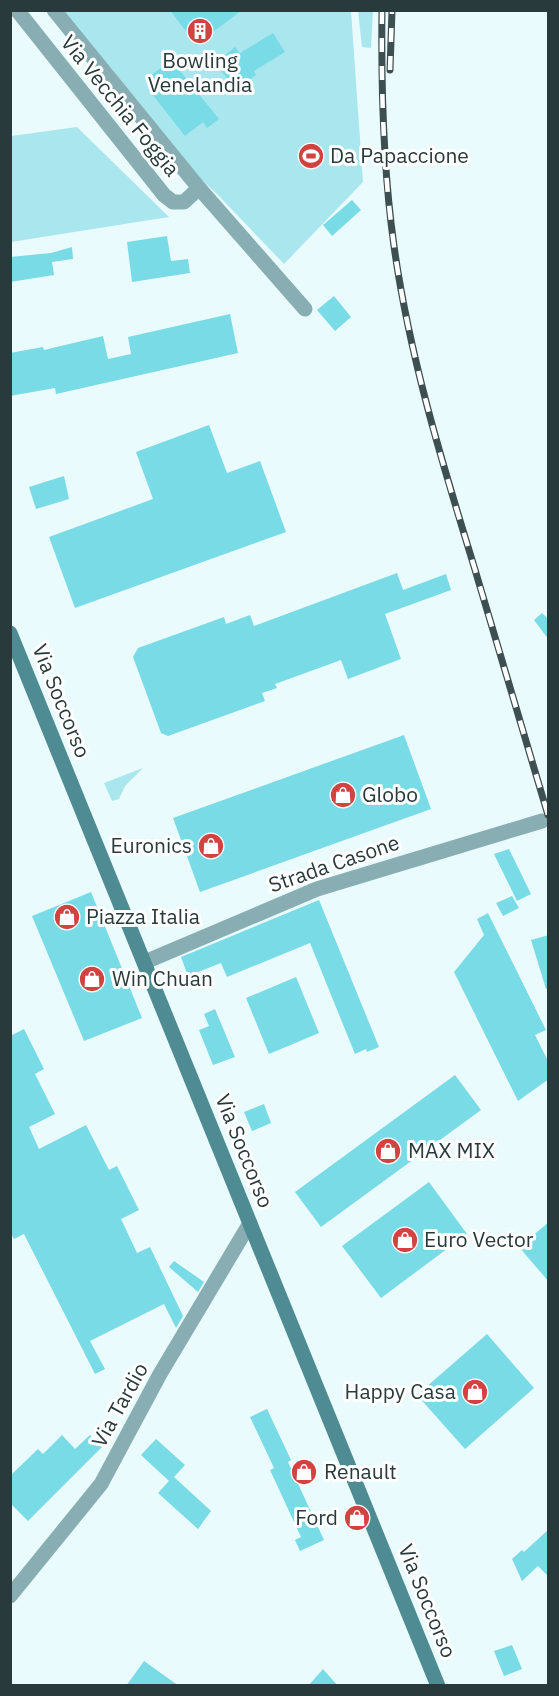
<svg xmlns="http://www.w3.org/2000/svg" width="559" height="1696" viewBox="0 0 559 1696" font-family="'IBM Plex Sans',sans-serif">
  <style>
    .green { fill: #aae6ed }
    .building { fill: #78dbe6 }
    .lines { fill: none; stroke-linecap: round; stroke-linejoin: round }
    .street { stroke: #88aeb3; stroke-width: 15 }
    .secondary { stroke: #4e8b92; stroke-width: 15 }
    .rail-casing { stroke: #3e4f51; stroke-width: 7 }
    .rail { stroke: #fff; stroke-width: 4.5; stroke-dasharray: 14; stroke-linecap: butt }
    .labels { text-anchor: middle; stroke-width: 6; stroke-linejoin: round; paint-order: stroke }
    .poi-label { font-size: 21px; fill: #293a3c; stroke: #fff; text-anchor: start }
    .street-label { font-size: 21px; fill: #293a3c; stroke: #fff }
  </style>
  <rect width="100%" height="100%" fill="#eafbfd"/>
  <g class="green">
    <polygon points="62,11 351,11 363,182 284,264 216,193 196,175"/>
    <polygon points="358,11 373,11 371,48 362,47"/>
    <polygon points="77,127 169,217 11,242 11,136"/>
    <polygon points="143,768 125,786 119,799 112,801 104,783"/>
  </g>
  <g class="building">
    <polygon points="170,10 242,10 196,45"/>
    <polygon points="273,33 285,52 254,71 256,75 236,90 215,63 235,47 240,53"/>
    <polygon points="171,60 219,119 207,128 203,122 185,136 152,94 160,88 150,76"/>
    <polygon points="352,200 361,210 332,236 323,225"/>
    <polygon points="167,236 171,261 188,259 190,273 132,282 127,242"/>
    <polygon points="72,247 73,259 52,262 54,275 10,282 10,257 51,253"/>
    <polygon points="334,296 351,317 335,331 317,310"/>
    <polygon points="230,314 238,353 56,394 55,388 10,396 10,353 43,347 44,350 103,336 108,359 131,354 128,337"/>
    <polygon points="209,425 227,473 260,461 286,532 75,608 49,537 153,499 136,452"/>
    <polygon points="64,476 69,499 36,509 29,487"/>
    <polygon points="397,573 403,590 446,574 451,590 385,614 401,659 348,679 341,660 275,684 277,688 262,693 265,701 168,736 161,733 133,657 138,648 224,617 226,624 250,615 254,626"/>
    <polygon points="542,613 549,620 549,640 534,620"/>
    <polygon points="404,735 431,809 200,892 173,818"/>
    <polygon points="509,849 531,894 517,901 494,854"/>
    <polygon points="91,892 142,1018 84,1041 32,916"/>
    <polygon points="512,896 519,908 503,916 496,903"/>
    <polygon points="319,900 379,1047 367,1052 366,1049 355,1054 310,943 227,977 221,963 188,976 181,957"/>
    <polygon points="488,913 546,1030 535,1035 549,1063 549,1079 518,1101 454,972 484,935 477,919"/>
    <polygon points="549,935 549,989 546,989 531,940"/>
    <polygon points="296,977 319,1033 269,1054 246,998"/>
    <polygon points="215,1009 235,1057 213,1065 199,1030 209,1026 204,1014"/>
    <polygon points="24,1029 44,1069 35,1074 55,1114 29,1127 39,1149 86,1125 109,1170 117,1166 139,1210 121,1219 137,1253 150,1247 183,1316 176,1328 164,1304 90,1341 105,1369 95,1374 24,1234 14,1239 10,1232 10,1036"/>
    <polygon points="455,1075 481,1110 321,1227 295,1192"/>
    <polygon points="264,1104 271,1123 252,1131 244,1112"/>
    <polygon points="429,1182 467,1234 381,1298 342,1246"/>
    <polygon points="549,1222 549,1282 519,1247"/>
    <polygon points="174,1261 204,1282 198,1292 169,1267"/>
    <polygon points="487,1334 534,1388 465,1449 417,1395"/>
    <polygon points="267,1409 291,1460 288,1462 324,1540 300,1551 295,1540 301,1537 270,1470 274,1468 250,1417"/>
    <polygon points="62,1435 75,1449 90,1435 102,1447 28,1521 10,1503 10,1476 38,1449 43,1454"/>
    <polygon points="156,1439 185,1465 174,1477 211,1511 198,1529 158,1493 169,1481 141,1455"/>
    <polygon points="549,1529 549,1577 538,1566 522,1581 512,1559 522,1550 524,1552"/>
    <polygon points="512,1645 522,1669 504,1676 494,1651"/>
    <polygon points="144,1661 179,1686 126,1686"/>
    <polygon points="323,1669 338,1686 308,1686"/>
  </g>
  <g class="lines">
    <g class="street">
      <polyline points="17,10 164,195 173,202 184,202 199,188"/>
      <polyline points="54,10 199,188 305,309"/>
      <polyline points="145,962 317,889 542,821"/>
      <polyline points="10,1596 101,1484 160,1374 250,1223"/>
    </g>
    <polyline class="secondary" points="10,633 438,1686"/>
    <g class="rail-casing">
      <g id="rail">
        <path d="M382,10C381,89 383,168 394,246C409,354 441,459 473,563C498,647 523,731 548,815"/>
        <polyline points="390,70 392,10"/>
      </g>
    </g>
    <use href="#rail" class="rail"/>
  </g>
  <defs>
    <g id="building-disc" transform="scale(1.35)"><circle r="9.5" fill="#d14241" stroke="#fff"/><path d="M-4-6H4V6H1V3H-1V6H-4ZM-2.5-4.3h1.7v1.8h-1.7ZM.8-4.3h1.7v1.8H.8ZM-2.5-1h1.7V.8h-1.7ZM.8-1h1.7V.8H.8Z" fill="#fff"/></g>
    <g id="stadium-disc" transform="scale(1.35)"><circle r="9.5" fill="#d14241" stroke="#fff"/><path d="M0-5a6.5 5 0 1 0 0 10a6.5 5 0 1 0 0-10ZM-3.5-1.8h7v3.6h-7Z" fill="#fff"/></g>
    <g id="shop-disc" transform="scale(1.35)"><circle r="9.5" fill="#d14241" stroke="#fff"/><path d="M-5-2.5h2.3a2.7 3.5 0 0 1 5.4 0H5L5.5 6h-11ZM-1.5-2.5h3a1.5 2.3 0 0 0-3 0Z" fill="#fff"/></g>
  </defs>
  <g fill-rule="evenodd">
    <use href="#building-disc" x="200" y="31"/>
    <use href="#stadium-disc" x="311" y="156"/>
    <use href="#shop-disc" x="343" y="795"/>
    <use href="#shop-disc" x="211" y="846"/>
    <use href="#shop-disc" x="67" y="917"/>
    <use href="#shop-disc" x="92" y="979"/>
    <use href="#shop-disc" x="388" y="1151"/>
    <use href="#shop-disc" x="405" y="1240"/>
    <use href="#shop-disc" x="475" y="1392"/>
    <use href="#shop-disc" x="304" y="1472"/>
    <use href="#shop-disc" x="357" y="1518"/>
  </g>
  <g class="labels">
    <g class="poi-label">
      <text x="200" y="68" text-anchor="middle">Bowling<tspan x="200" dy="24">Venelandia</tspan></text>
      <text x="330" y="163">Da Papaccione</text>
      <text x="362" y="802">Globo</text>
      <text x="192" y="853" text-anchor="end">Euronics</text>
      <text x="86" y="924">Piazza Italia</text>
      <text x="112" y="986">Win Chuan</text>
      <text x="408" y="1158">MAX MIX</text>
      <text x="424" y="1247">Euro Vector</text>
      <text x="456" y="1399" text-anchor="end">Happy Casa</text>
      <text x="324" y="1479">Renault</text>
      <text x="338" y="1525" text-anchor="end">Ford</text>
    </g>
    <g class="street-label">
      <text transform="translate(120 106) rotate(51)" y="7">Via Vecchia Foggia</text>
      <text transform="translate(61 701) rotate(68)" y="7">Via Soccorso</text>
      <text transform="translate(334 864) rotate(-19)" y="7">Strada Casone</text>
      <text transform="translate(244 1151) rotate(68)" y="7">Via Soccorso</text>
      <text transform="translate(120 1405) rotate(-61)" y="7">Via Tardio</text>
      <text transform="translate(427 1601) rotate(68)" y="7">Via Soccorso</text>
    </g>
  </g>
  <rect width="559" height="1696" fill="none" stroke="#293a3c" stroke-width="24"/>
</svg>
